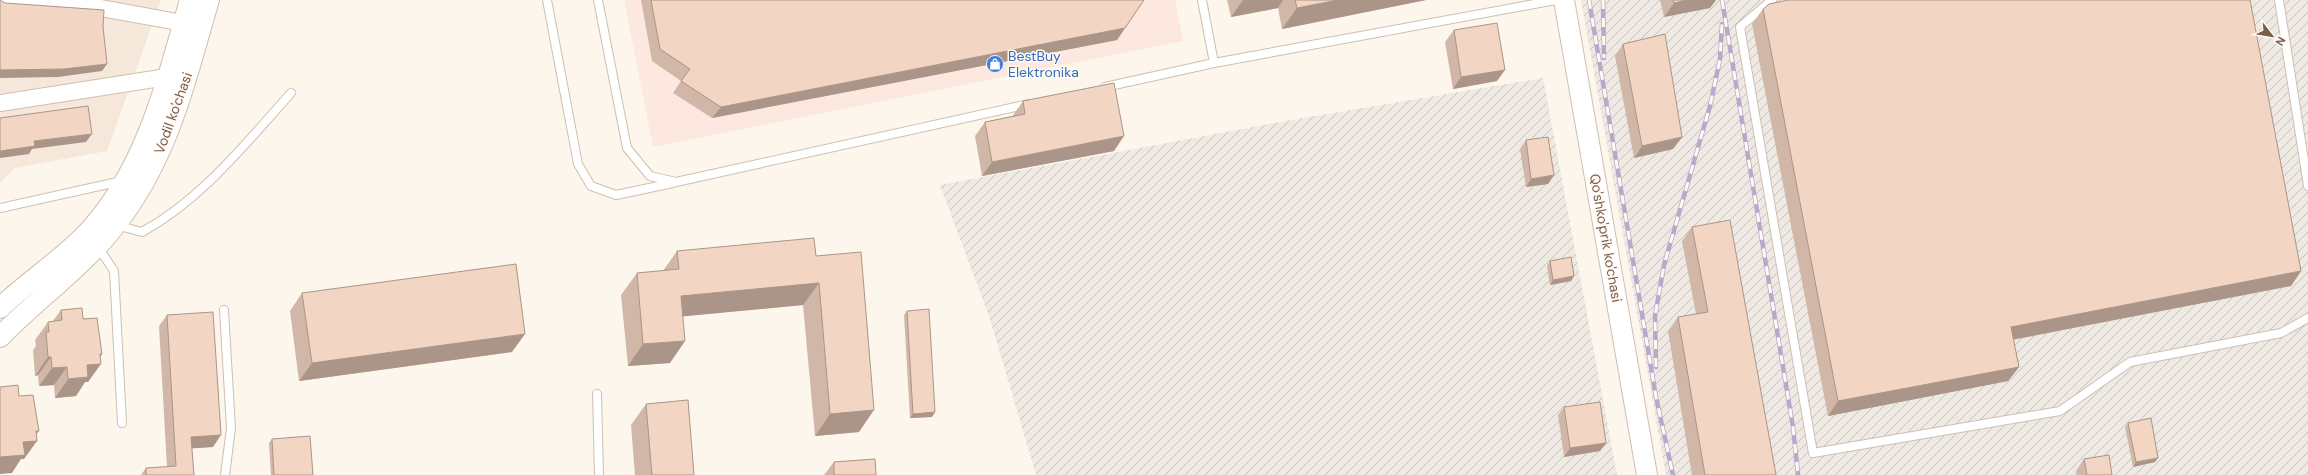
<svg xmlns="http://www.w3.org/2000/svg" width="2308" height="475" viewBox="0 0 2308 475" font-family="'DM Sans',sans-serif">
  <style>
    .residential { fill: #f5e8da }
    .commercial { fill: #fde8e0 }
    .industrial { fill: url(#industrial-furrows) }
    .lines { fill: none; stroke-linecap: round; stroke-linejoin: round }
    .service-casing { stroke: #d1beb0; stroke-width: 10 }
    .minor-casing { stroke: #d1beb0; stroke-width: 18 }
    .tertiary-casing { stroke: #d1beb0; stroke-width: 22 }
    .service { stroke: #fff; stroke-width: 8 }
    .minor { stroke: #fff; stroke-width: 16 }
    .tertiary { stroke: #fff; stroke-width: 20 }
    .rail-casing { stroke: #b9a8c9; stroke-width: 4.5 }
    .rail { stroke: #fffaf3; stroke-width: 3; stroke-dasharray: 9; stroke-linecap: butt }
    .wall { fill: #d1b7a8 }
    .shaded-wall { fill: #aa9588 }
    .building { fill: #f3d5c3; stroke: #aa9588 }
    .labels { text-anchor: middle; stroke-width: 3; stroke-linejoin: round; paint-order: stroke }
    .shop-label { font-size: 14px; fill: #366cbe; stroke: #fffaf3; text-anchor: start }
    .street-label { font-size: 14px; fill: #7a5c4d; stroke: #fffaf3 }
  </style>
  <defs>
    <pattern id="industrial-furrows" width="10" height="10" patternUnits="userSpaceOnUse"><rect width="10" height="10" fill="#efe9e4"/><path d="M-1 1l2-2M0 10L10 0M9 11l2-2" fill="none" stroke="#c7c0bb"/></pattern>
  </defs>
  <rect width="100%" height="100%" fill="#fdf6ec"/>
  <polygon class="residential" points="0,0 161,0 107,151 15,168 0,183"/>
  <polygon class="commercial" points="624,0 1175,0 1183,41 653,147"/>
  <g class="industrial">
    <polygon points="1581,0 2308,0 2308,475 1666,475"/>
    <polygon points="1543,78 1617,475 1036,475 990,319 940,185 1297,119"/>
  </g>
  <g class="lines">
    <g class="service-casing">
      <g id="service">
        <polyline points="547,0 578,164 591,186 616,195 673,183"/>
        <polyline points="598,0 627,148 650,176 676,182 1029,104"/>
        <polyline points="1202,0 1214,63"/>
        <polyline points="1772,0 1740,27 1813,453 2060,411 2130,362 2281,333 2308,318"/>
        <polyline points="2279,0 2308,186"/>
        <polyline points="1105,87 1214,63 1556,0"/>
        <polyline points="0,208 122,181"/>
        <path d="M116,225L142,232C202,199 246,143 291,93"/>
        <polyline points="98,247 114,271 122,423"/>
        <polyline points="224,310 231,428 225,475"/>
        <polyline points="597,394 599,475"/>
      </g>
    </g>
    <g class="minor-casing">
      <g id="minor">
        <polyline points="0,1 95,7 183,23"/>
        <polyline points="0,103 167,77"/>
      </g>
    </g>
    <g class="tertiary-casing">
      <g id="tertiary">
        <polyline points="1564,0 1647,475"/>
        <path d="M0,308C28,281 62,260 89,231C147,168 167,80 190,0"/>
        <path d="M0,337C33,303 72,275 104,239C166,168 183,88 209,0"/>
      </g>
    </g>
    <use href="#service" class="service"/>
    <use href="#minor" class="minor"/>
    <use href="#tertiary" class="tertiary"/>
    <g class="rail-casing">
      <g id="rail">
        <polyline points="1589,0 1656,397 1673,475"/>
        <polyline points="1603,0 1604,58"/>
        <polyline points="1722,0 1793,427 1798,475"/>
        <polyline points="1656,367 1655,316 1664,265 1710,106 1720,59 1722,24"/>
      </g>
    </g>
    <use href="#rail" class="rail"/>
  </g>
  <g class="wall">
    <polygon points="641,0 1144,0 1117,40 712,118 673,93 681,81 652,61"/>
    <polygon points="1227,0 1426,0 1282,29 1278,8 1231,17"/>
    <polygon points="1660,0 1716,0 1710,8 1664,17"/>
    <polygon points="1763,9 2301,271 2291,286 2013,339 2019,367 2008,381 1828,416 1752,24"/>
    <polygon points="1454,30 1497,81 1453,89 1445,42"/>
    <polygon points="1623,44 1682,137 1673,149 1634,158 1615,56"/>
    <polygon points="1023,101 1114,151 982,176 975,136 985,122 1013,116 1013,115"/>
    <polygon points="1526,140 1554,175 1548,184 1526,187 1520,149"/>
    <polygon points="1692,227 1776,475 1692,475 1668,331 1678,317 1696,314 1682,241"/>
    <polygon points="677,251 816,256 859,432 815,436 803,305 683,316 670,363 628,366 621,295 637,273 663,271"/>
    <polygon points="1550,261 1574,276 1571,281 1550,285 1547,266"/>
    <polygon points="302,293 512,352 299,381 290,311"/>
    <polygon points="61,310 83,319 102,354 100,357 88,382 85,382 76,396 55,398 54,385 39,386 38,375 35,376 33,350 36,346 35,340 48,322 53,321"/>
    <polygon points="907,311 935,412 932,417 910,418 904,315"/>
    <polygon points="167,315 213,447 192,448 194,475 141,475 146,468 167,467 159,326"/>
    <polygon points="646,404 694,475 635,475 631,425"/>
    <polygon points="1564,407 1606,443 1600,451 1564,457 1558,415"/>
    <polygon points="2128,423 2155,462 2133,467 2125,427"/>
    <polygon points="272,439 313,475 271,475 269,443"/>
    <polygon points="2084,459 2112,475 2077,475 2076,471"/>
    <polygon points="834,462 876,475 824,475"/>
  </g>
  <g class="shaded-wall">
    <polygon points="1243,0 1283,0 1278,8 1231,17"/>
    <polygon points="1338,0 1426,0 1282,29 1297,8"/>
    <polygon points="1687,0 1716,0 1710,8 1664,17 1674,3"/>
    <polygon points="1125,28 1117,40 712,118 721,107"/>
    <polygon points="107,64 102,71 58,77 0,78 0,70"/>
    <polygon points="1505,70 1497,81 1453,89 1461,77"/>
    <polygon points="92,134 86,142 32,149 29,154 0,158 0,151 34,141"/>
    <polygon points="1124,136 1114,151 982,176 992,162"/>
    <polygon points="1682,137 1673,149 1634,158 1642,146"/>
    <polygon points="1554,175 1548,184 1526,187 1531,179"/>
    <polygon points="2301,271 2291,286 2001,342 2011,327"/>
    <polygon points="1574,276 1571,281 1550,285 1553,280"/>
    <polygon points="819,283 803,305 666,318 681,296"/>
    <polygon points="525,334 512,352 299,381 312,363"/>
    <polygon points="685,341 670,363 628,366 643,344"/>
    <polygon points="100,354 102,354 95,364 101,364 88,382 85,382 76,396 55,398 68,379 87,365"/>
    <polygon points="48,357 51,357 38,375 35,376"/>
    <polygon points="67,367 54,385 39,386 52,368"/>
    <polygon points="2019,367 2008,381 1828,416 1838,401"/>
    <polygon points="874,410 859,432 815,436 830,414"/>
    <polygon points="935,412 932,417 910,418 913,414"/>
    <polygon points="36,431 39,431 31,441 37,441 24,459 21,459 12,473 0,474 0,457 23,442"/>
    <polygon points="221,435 213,447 183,449 191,437"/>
    <polygon points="1606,443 1600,451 1564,457 1570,448"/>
    <polygon points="2158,458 2155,462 2133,467 2136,462"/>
  </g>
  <g class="building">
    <polygon points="0,0 5,3 104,10 103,27 107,64 64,69 0,70"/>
    <polygon points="651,0 1144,0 1125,28 721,107 681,81 690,69 660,49"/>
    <polygon points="1295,0 1338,0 1297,8"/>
    <polygon points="1673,0 1687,0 1674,3"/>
    <polygon points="1788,0 2250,0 2301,271 2011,327 2019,367 1838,401 1763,9 1769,4"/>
    <polygon points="1497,23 1505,70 1461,77 1454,30"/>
    <polygon points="1665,34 1682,137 1642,146 1623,44"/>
    <polygon points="1114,83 1124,136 992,162 985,122 1025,114 1023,101"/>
    <polygon points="88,106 92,134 34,141 35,146 0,151 0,118"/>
    <polygon points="1548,137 1554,175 1531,179 1526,140"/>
    <polygon points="1730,220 1776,475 1705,475 1678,317 1708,312 1692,227"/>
    <polygon points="814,238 816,256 861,252 874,410 830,414 819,283 681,296 685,341 643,344 637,273 679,269 677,251"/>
    <polygon points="1571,257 1574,276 1553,280 1550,261"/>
    <polygon points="516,264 525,334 312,363 302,293"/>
    <polygon points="82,308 83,319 97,318 102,354 100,354 101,364 87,365 88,377 68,379 67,367 52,368 51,357 48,357 46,332 49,332 48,322 62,320 61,310"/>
    <polygon points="929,309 935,412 913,414 907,311"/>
    <polygon points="213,312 221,435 191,437 194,475 146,475 146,468 176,466 167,315"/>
    <polygon points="18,385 19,396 33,395 39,431 36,431 37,441 23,442 25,455 0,457 0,387"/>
    <polygon points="688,400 694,475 652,475 646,404"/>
    <polygon points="1600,402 1606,443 1570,448 1564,407"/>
    <polygon points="2151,418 2158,458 2136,462 2128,423"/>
    <polygon points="310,436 313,475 274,475 272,439"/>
    <polygon points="2109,455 2112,475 2087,475 2084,459"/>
    <polygon points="875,459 876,475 834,475 834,462"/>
  </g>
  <defs>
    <g id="shop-disc" transform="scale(0.9)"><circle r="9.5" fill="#3f7fe0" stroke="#fffaf3"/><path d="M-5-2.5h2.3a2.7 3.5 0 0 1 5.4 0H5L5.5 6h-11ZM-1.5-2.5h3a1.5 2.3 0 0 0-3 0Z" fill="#fff"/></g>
  </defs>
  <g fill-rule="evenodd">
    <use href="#shop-disc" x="995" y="64"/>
  </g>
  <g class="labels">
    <g class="shop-label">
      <text x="1008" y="61">BestBuy<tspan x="1008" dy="16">Elektronika</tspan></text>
    </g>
    <g class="street-label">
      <text transform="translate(173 113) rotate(-70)" y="5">Vodil ko'chasi</text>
      <text transform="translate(1606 238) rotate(80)" y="5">Qo'shko'prik ko'chasi</text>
    </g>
  </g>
  <g transform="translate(2272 36) rotate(121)" stroke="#fffaf3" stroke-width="3" paint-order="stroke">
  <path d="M0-3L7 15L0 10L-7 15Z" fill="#7a5c4d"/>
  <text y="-6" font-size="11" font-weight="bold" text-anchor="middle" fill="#7a5c4d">N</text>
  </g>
</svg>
